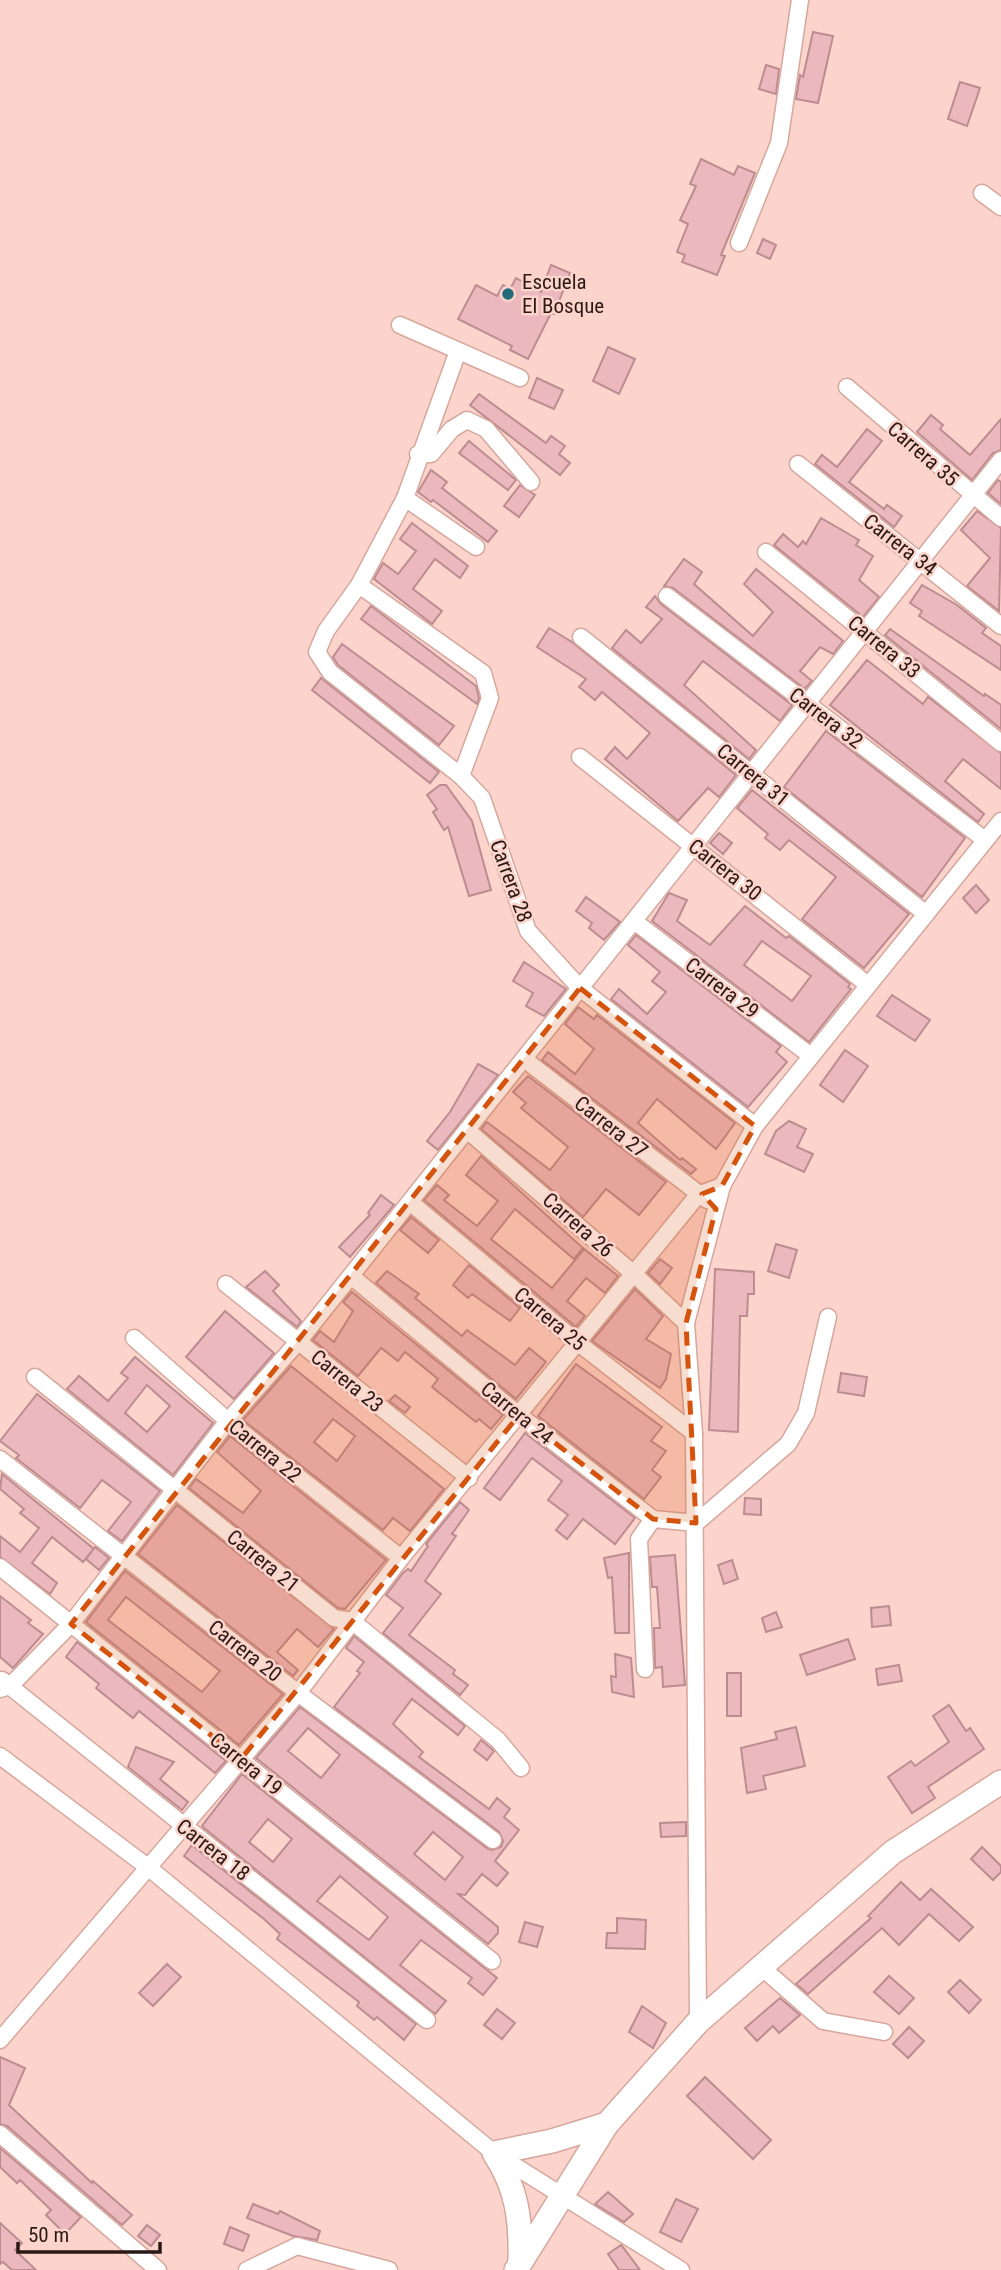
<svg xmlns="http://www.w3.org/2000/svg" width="1001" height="2270" viewBox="0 0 1001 2270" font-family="'Roboto Condensed',sans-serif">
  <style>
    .building { fill: #eab8bd; stroke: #bc8c91; stroke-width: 2; fill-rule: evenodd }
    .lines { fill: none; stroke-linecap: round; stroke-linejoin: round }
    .minor-casing { stroke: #d6a79d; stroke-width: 19 }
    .secondary-casing { stroke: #d6a79d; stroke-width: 26 }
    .minor { stroke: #fff; stroke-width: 16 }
    .secondary { stroke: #fff; stroke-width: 23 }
    .marked { fill: #d5530d; fill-opacity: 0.2; stroke: #d5530d; stroke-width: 5; stroke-dasharray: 14 9; stroke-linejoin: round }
    .poi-dot { fill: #246b79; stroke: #fcd4cb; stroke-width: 2.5 }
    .labels { text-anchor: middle; stroke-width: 5; stroke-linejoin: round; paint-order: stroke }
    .poi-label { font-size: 21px; fill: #2b1915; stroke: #fcd4cb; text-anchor: start }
    .street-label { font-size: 21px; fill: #2b1915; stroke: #fcd4cb }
  </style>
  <rect width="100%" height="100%" fill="#fcd4cb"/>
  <g class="building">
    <polygon points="813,32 833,36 818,103 796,99 800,75 803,77"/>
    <polygon points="766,65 779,69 776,94 759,89"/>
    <polygon points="960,82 980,88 967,126 948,119"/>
    <polygon points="701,159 734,175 738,166 755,173 721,255 725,256 717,275 682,262 685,255 677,252 688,224 680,220 696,186 690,184"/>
    <polygon points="763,239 776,245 770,259 757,253"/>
    <polygon points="551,265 570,273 554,314 551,313 528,359 510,350 512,346 458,319 476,285 497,296 503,285 510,289 516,278 541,292"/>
    <polygon points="608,347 635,359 619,394 593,381"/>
    <polygon points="537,378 563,390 554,409 529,398"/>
    <polygon points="479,394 546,443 551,436 565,446 559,454 570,463 560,475 470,405"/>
    <polygon points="931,415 943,425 940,429 970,455 1001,419 1001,450 993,453 972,480 917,432"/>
    <polygon points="867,429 882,441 849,482 884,509 887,505 902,516 894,527 815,464 822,455 837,467"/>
    <polygon points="469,441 516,480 508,490 459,453"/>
    <polygon points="431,470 447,482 442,488 497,531 488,542 433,500 431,502 418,492"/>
    <polygon points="998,480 1001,482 1001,504 988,493"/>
    <polygon points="520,485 535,495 519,517 504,506"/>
    <polygon points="977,511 1001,528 999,611 967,586 990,558 961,530"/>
    <polygon points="821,518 859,540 856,545 873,556 859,580 879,597 863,617 774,545 783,534 798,547 803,541 806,544"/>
    <polygon points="412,523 468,566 460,578 435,559 413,589 442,611 432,624 374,579 383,563 398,574 416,551 400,539"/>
    <polygon points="684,559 702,572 694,584 753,636 773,612 744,584 756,569 843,641 833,654 820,647 800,671 812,681 805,689 673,588 664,586"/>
    <polygon points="922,585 957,605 986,628 982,633 1001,646 1001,670 919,616 922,611 910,603"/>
    <polygon points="655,596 661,604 792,705 780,721 703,661 684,685 756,750 749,759 612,648 626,630 641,643 662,619 646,607"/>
    <polygon points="371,606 476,686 479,698 477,704 361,619"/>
    <polygon points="549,628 572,642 736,775 719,797 708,788 678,821 605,759 615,747 627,759 650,733 602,692 595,700 579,687 586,679 537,647"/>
    <polygon points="890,629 984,696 985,694 1001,705 1001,729 885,635"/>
    <polygon points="342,644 454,726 439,745 338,665 333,657"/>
    <polygon points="867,660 923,704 928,697 1001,753 1001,789 963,759 945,781 984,814 978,822 830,705"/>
    <polygon points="321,678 439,772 430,783 312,690"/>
    <polygon points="826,731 965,838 922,897 784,787"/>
    <polygon points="440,785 446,785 472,821 491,890 469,896 448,827 444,830 433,812 437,809 427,795"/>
    <polygon points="752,790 909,914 864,968 802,919 836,877 789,840 780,850 765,838 768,834 737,808"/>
    <polygon points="719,833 732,843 723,854 710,843"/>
    <polygon points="976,885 989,900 976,913 963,898"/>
    <path d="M669,893L687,900L677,921L710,945L745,906L786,938L789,936L850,984L848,987L851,989L809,1042L652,921ZM762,941L811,976L792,1001L744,965Z"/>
    <polygon points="586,897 620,922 604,940 589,928 592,923 576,911"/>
    <polygon points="636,935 781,1046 776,1052 787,1062 748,1107 611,999 619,989 647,1014 666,992 652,981 660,972 628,945"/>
    <polygon points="524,962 566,989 544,1016 526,1006 533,993 513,981"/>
    <polygon points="892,995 930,1020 915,1041 877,1016"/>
    <polygon points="578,1007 594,1019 597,1015 735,1123 716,1149 657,1099 638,1123 680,1160 682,1158 696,1169 691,1174 542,1060 548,1052 575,1074 594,1049 565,1024"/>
    <polygon points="845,1050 868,1066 843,1102 820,1085"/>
    <polygon points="478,1064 498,1075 438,1150 427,1141 450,1112"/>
    <polygon points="528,1076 666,1182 639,1215 606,1189 583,1217 481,1129 487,1122 550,1170 568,1147 521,1108 526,1103 513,1092"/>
    <polygon points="789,1121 806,1129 797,1147 813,1154 804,1172 765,1154 776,1131"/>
    <polygon points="481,1156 583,1248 574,1259 515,1209 491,1239 552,1288 584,1249 618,1276 605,1293 586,1278 567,1301 585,1316 576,1327 424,1200 437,1185 449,1195 444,1200 477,1226 498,1201 466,1175"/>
    <polygon points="381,1195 394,1205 350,1257 339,1247 370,1215 368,1213"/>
    <polygon points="411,1217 439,1240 428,1253 400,1230"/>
    <polygon points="776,1244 797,1250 789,1278 768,1271"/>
    <polygon points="660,1259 672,1268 660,1284 648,1273"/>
    <polygon points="469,1265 520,1308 510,1321 472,1294 468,1298 453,1285"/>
    <polygon points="715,1269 754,1272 754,1294 748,1294 747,1316 740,1316 738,1432 709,1430"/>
    <polygon points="265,1271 279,1285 273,1291 301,1321 297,1327 246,1287"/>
    <polygon points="387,1271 419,1294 415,1298 462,1336 467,1330 515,1365 529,1348 546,1362 516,1399 376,1283"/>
    <polygon points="635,1289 663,1316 646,1339 671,1354 666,1379 660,1388 592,1341"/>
    <polygon points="352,1292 503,1415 491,1429 479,1419 476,1422 432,1387 438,1379 405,1352 398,1361 381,1348 358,1376 313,1340 320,1331 334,1342 353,1311 343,1302"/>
    <polygon points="225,1311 274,1353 234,1399 186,1357"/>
    <path d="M135,1357L213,1423L173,1475L67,1389L79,1376L108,1401L128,1378L121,1373ZM147,1385L170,1406L147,1432L125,1413Z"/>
    <polygon points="576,1364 662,1427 651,1441 666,1451 652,1470 661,1477 644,1499 538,1416"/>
    <path d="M291,1366L444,1489L410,1531L393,1518L383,1530L243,1420ZM333,1419L355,1436L337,1461L314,1442Z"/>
    <polygon points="841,1373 867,1377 864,1396 838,1392"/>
    <polygon points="37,1394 160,1491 122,1541 108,1531 131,1502 102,1480 80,1508 16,1458 19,1455 0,1441"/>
    <polygon points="395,1395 410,1407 405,1413 389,1401"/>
    <polygon points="525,1433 635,1518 615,1544 583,1519 567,1539 556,1530 568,1515 548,1500 562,1481 532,1458 500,1500 484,1488"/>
    <polygon points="230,1436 386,1560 345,1609 338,1608 189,1488 196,1479 243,1513 261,1491 217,1452"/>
    <polygon points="2,1474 94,1549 83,1562 52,1537 32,1563 57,1583 50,1594 0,1557 0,1536 20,1552 39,1528 20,1513 24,1509 0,1489"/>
    <polygon points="745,1498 761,1499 761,1515 744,1514"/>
    <polygon points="460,1502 469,1510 452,1534 456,1536 425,1581 441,1594 409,1635 455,1670 453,1674 468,1685 460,1695 383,1633 403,1608 386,1595 403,1573 408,1569 411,1571 428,1546 426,1544"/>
    <polygon points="177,1505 334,1629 318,1647 297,1629 277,1652 298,1670 293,1676 138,1554"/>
    <polygon points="95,1547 109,1558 99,1570 86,1559"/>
    <polygon points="629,1553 629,1633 615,1633 612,1577 608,1578 604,1558"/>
    <polygon points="675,1555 685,1685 663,1687 662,1667 655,1668 654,1628 660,1628 657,1587 652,1587 650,1557"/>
    <polygon points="732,1560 738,1579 724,1584 718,1565"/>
    <path d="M125,1571L283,1694L239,1745L86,1622ZM126,1597L220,1671L202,1692L108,1620Z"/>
    <polygon points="0,1596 31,1620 28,1623 43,1634 13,1668 0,1657"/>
    <polygon points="889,1606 891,1625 872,1627 871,1608"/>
    <polygon points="776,1612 782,1627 766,1632 762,1618"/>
    <path d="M354,1636L465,1726L458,1735L412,1699L393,1724L423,1752L419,1757L489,1809L497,1798L510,1809L504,1817L519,1830L495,1861L508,1873L497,1886L482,1874L465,1895L458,1894L498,1927V1933L488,1944L256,1758L300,1707L487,1848L492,1850L501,1847L503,1841L499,1832L334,1707L360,1673L357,1671L364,1662L346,1648ZM308,1728L340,1755L321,1778L288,1751ZM433,1832L463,1857L445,1880L414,1854Z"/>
    <polygon points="848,1639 855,1659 807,1675 800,1655"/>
    <polygon points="77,1642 226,1761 215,1773 139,1711 133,1718 96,1688 99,1684 66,1657"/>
    <polygon points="615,1654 631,1658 634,1697 612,1692 611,1676 616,1677"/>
    <polygon points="899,1665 902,1681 878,1685 876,1669"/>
    <rect x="727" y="1673" width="14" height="43"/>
    <polygon points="949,1705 966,1731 970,1728 984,1749 928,1787 935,1798 912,1813 888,1777 911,1761 915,1766 949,1742 933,1716"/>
    <polygon points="796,1727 805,1766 763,1776 766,1789 747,1793 741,1748 777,1739 775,1732"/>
    <polygon points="481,1740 494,1751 487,1760 474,1750"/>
    <polygon points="136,1747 174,1762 160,1779 188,1802 182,1810 128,1767"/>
    <path d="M242,1774L497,1978L483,1995L468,1983L472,1978L421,1940L400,1965L446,2001L435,2014L204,1828L202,1826ZM268,1819L292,1839L273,1862L249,1842ZM340,1876L388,1917L369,1940L317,1901Z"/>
    <polygon points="686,1822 686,1836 661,1837 660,1823"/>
    <polygon points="192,1845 416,2024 404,2040 377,2017 374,2020 357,2006 359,2002 277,1939 280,1934 264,1919 184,1856"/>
    <polygon points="982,1847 1001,1866 1001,1872 993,1880 971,1859"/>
    <polygon points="901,1882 920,1900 931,1889 973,1927 959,1941 929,1914 899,1945 882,1928 808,1994 796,1984 871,1918 868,1916"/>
    <polygon points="617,1918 646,1920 645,1949 606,1948 607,1933 617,1933"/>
    <polygon points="525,1922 543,1927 537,1947 519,1942"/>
    <polygon points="167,1964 181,1977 153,2006 139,1993"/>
    <polygon points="889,1976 914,1998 899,2014 874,1992"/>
    <polygon points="960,1980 981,2000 969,2013 948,1992"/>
    <polygon points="780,1998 800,2015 779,2033 773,2026 757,2041 745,2028"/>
    <polygon points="642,2006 666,2023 653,2048 629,2032"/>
    <polygon points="497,2009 515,2023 502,2039 484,2025"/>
    <polygon points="909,2027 924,2041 908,2058 893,2044"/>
    <polygon points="0,2057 25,2068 9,2105 92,2183 93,2181 132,2215 122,2225 7,2126 0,2124"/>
    <polygon points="705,2077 771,2140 753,2159 687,2096"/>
    <polygon points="0,2148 81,2217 65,2234 46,2215 51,2210 20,2180 17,2183 0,2167"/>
    <polygon points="608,2192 633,2214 624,2222 595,2204"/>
    <polygon points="676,2199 698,2209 681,2242 660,2232"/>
    <polygon points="253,2204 278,2214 280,2211 320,2231 317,2240 293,2236 247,2218"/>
    <polygon points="0,2223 22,2243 15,2250 36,2270 12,2270 3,2262 0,2264"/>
    <polygon points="147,2225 160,2235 151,2246 138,2236"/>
    <polygon points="230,2227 249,2235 243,2251 224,2244"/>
    <polygon points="621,2245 622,2246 640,2270 619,2270 608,2254"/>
  </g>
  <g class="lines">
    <g class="minor-casing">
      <g id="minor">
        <polyline points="982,193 1001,207"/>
        <polyline points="739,243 779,143 800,0"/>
        <polyline points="400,325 520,378"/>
        <polyline points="458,351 405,498 359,585 326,631 317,652 330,672 461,776 482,798 528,931 580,988 755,1126"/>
        <polyline points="847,387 1001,518"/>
        <polyline points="418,454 431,454 452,429 467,420 486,429 531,482"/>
        <polyline points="798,464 1001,626"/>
        <polyline points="405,498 476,547"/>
        <polyline points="766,552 1001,743"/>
        <polyline points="359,585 483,673 490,698 461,776"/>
        <polyline points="667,596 985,840"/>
        <polyline points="581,637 926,914"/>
        <polyline points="580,757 868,985"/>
        <polyline points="634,921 811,1056"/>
        <polyline points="524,1059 707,1200"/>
        <polyline points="467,1130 635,1275 686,1323"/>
        <polyline points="410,1202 577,1342 694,1433"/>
        <polyline points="351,1276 519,1415 653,1519 696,1523 788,1444 806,1413 828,1317"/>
        <polyline points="226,1284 469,1478"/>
        <polyline points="134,1338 228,1421 401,1558"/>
        <polyline points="35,1377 334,1618 352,1621 498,1740 521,1768"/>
        <polyline points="0,1459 298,1693 493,1840"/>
        <polyline points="0,1567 492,1961"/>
        <polyline points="645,1669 639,1539 653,1519"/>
        <polyline points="2,1680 427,2020"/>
        <polyline points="0,1689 10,1686 71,1624 228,1421 298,1342 1001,460"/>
        <polyline points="0,1756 149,1868 494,2153 681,2270"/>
        <polyline points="760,1966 823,2021 884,2032"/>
        <polyline points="698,2022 694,1433 686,1323 722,1186 755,1126 1001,821"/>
        <polyline points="0,2040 298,1693 401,1558 698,1195 722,1186"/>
        <polyline points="0,2134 158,2270"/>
        <polyline points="247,2270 297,2246 389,2270"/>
      </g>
    </g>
    <g class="secondary-casing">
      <g id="secondary">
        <path d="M520,2260C521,2219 517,2188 494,2153L552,2141L607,2124"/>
        <polyline points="516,2270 607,2124 698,2022 893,1852 1001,1782"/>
      </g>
    </g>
    <use href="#minor" class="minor"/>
    <use href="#secondary" class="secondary"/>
  </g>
  <path class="marked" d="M580,988L755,1126L722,1186L702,1194L716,1209L686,1323L696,1523L653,1519L519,1415L241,1759L71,1624Z"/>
  <circle class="poi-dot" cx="508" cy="294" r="7"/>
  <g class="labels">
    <g class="poi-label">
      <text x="522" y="289">Escuela<tspan x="522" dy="24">El Bosque</tspan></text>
    </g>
    <g class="street-label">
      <text transform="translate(923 454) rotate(41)" y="7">Carrera 35</text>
      <text transform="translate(900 545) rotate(38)" y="7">Carrera 34</text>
      <text transform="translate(884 647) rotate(39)" y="7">Carrera 33</text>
      <text transform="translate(826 718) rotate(37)" y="7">Carrera 32</text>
      <text transform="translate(753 775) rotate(39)" y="7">Carrera 31</text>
      <text transform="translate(725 870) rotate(38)" y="7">Carrera 30</text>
      <text transform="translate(511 881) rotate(70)" y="7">Carrera 28</text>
      <text transform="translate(722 988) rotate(37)" y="7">Carrera 29</text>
      <text transform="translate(611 1127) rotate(38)" y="7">Carrera 27</text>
      <text transform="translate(578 1225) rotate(41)" y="7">Carrera 26</text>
      <text transform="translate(550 1319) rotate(40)" y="7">Carrera 25</text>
      <text transform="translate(347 1381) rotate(39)" y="7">Carrera 23</text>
      <text transform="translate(517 1413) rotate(39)" y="7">Carrera 24</text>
      <text transform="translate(265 1451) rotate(39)" y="7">Carrera 22</text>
      <text transform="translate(263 1561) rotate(39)" y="7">Carrera 21</text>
      <text transform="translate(245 1651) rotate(38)" y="7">Carrera 20</text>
      <text transform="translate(246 1764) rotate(39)" y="7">Carrera 19</text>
      <text transform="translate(213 1850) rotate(38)" y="7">Carrera 18</text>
    </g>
  </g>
  <path d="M18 2242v10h142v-10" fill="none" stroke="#2b1915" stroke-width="3.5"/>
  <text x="28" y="2242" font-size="21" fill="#2b1915" stroke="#fcd4cb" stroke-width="5" paint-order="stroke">50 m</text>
</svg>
